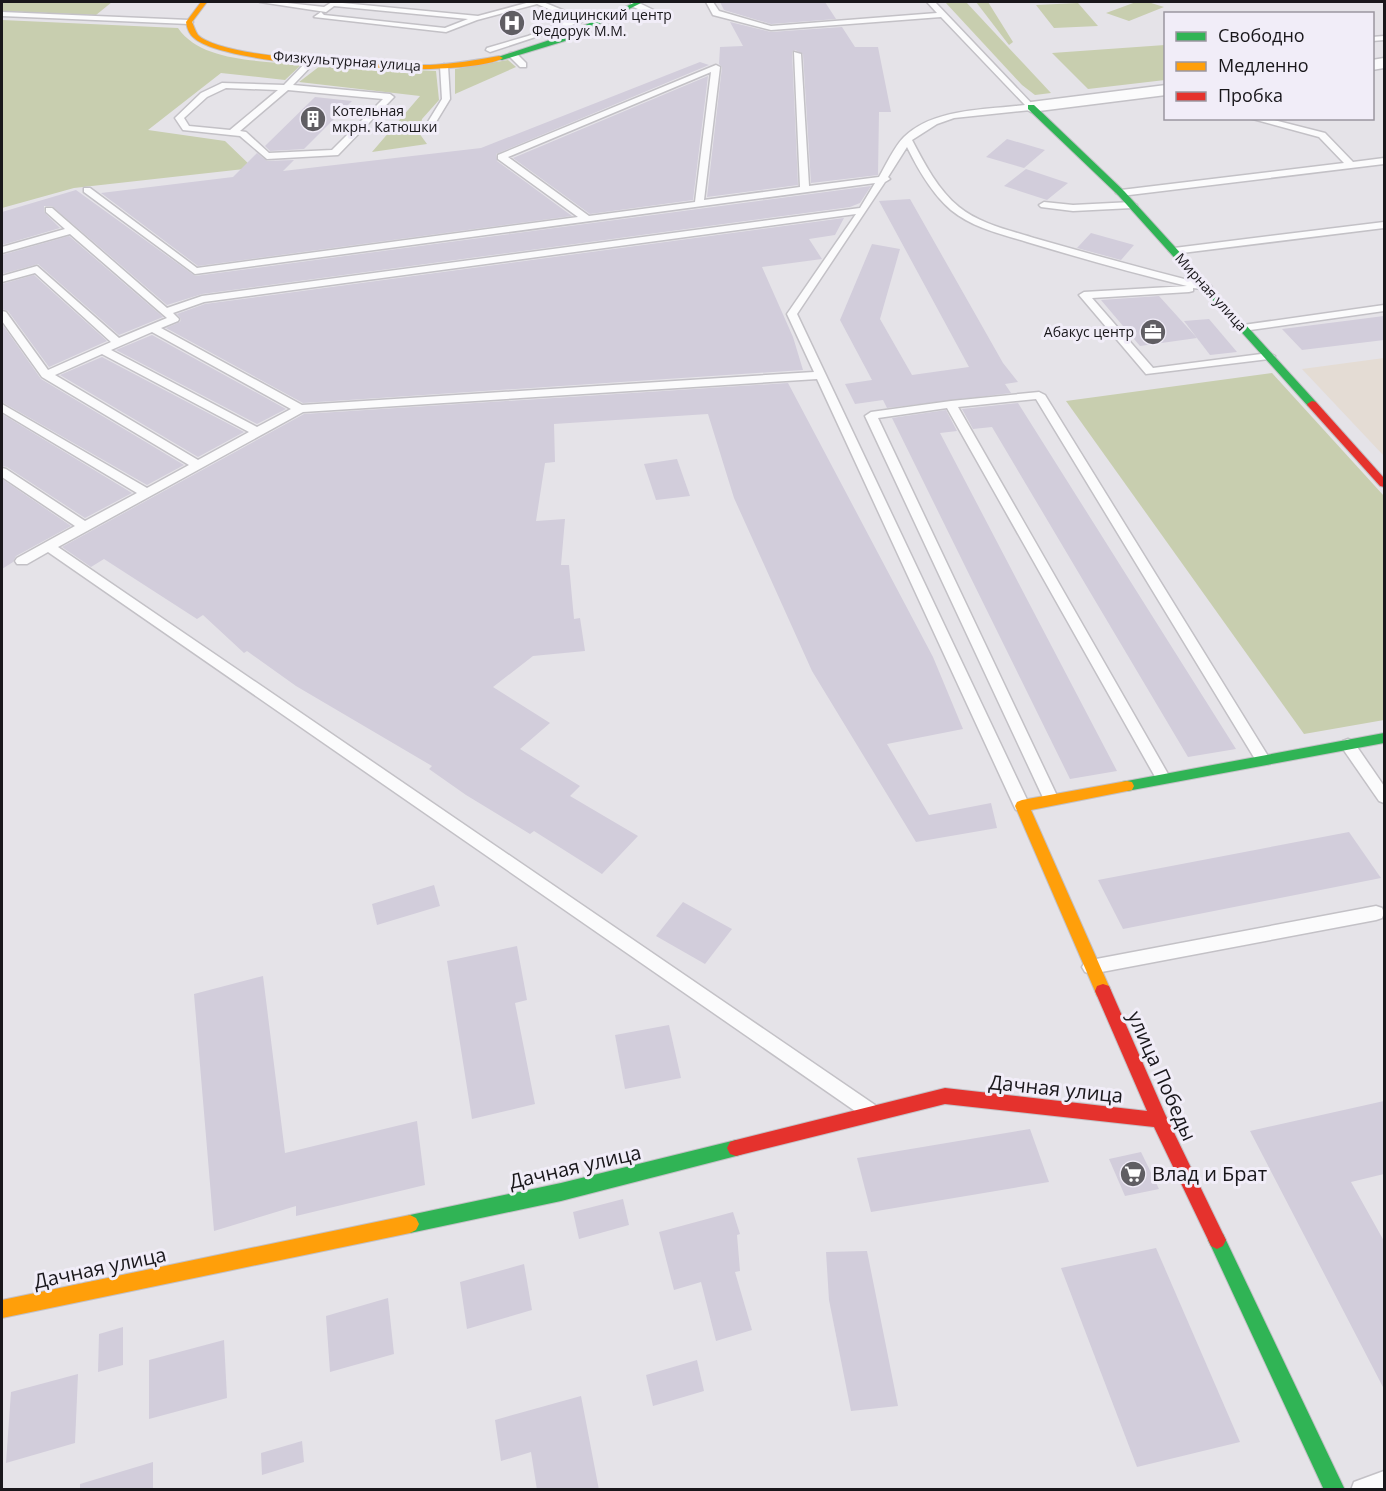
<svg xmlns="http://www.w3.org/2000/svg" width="1386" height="1491" viewBox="0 0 1386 1491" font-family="'Open Sans',sans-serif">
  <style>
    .education { fill: #e4dcd4 }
    .green { fill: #c8ceaf }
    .building { fill: #d2cddb }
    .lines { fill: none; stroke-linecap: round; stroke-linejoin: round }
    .lane-casing { stroke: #c3c1c6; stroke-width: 3 }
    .street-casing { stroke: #c3c1c6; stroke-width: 3 }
    .fast-casing { stroke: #c3c1c6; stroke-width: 2 }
    .slow-casing { stroke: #c3c1c6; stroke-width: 2 }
    .jam-casing { stroke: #c3c1c6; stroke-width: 2 }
    .lane { fill: #fbfbfc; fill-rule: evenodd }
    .street { fill: #fbfbfc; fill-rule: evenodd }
    .fast { fill: #30b455; fill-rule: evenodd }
    .slow { fill: #ff9f0a; fill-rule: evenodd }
    .jam { fill: #e5322d; fill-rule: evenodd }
    .labels { text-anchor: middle; stroke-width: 6; stroke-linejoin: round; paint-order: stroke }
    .far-poi-label { font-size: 14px; fill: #19171b; stroke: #f1edf8; text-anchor: start }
    .far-street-label { font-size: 14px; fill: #19171b; stroke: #f1edf8 }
    .near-street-label { font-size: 20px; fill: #19171b; stroke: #f1edf8 }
    .near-poi-label { font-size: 20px; fill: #19171b; stroke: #f1edf8; text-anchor: start }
  </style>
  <rect width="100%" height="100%" fill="#e5e3e8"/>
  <polygon class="education" points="1384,358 1384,456 1302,369"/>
  <g class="green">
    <polygon points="2,2 112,2 96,15 2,11"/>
    <polygon points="945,2 966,2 1051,93 1035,95 1022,85"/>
    <polygon points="976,2 988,2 1013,42 1009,45"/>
    <polygon points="1136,2 1148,2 1164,7 1129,21 1106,13"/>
    <polygon points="1078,3 1098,26 1054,28 1036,5"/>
    <path d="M2,20L178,28C202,63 262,60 301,65L285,80L221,73L148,130L225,141L253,168L74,188L2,208Z"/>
    <polygon points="1165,45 1165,80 1088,89 1052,53"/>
    <polygon points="508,60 516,67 455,94 455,69"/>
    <polygon points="320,66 436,71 439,100 422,119 419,133 427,144 372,152 420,96 299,82"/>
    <polygon points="1272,373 1384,496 1384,720 1304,734 1066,401"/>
  </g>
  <g class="building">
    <polygon points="720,2 825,2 836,19 771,24 724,10"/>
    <polygon points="730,22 771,32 842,27 855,47 878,47 891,112 879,112 878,175 811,183 803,54 795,50 792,52 798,185 707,197 722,67 719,64 720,47 743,46"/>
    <polygon points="700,62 709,65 496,154 497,161 572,216 198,266 101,193 233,177 257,153 267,161 294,160 283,171 481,148"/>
    <polygon points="708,76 693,200 590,214 513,158"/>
    <polygon points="315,97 352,101 304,149 270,151 265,146"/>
    <polygon points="1007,139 1045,150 1024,168 986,157"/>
    <polygon points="1026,169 1068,183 1047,200 1004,186"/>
    <polygon points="871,186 860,203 850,207 202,294 167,305 52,206 44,206 44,212 60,228 2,245 2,212 76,190 195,276"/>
    <polygon points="910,199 1003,363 1018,382 1005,384 1011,393 887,408 883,400 855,404 845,384 872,380 840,320 872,244 900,249 880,319 912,375 969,367 879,201"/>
    <polygon points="844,218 835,235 809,239 822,259 762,267 793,337 803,370 303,403 166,328 180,322 181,319 177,314 205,304"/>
    <polygon points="1091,233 1134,245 1121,260 1077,248"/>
    <polygon points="69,236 163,317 119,335 38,264 2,274 2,255"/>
    <polygon points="34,275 107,341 49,367 8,311 2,309 2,284"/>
    <polygon points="1159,296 1197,338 1140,346 1101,300"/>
    <polygon points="1384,316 1384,340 1302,350 1282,329"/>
    <polygon points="1209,319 1237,352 1210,355 1184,321"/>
    <polygon points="2,324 41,379 184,465 147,485 2,402"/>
    <polygon points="152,335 286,409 257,424 116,350"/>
    <polygon points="102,357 244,432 198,457 60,375"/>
    <polygon points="788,383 933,657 963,729 887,744 929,815 991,803 997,828 916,842 812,671 734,498 708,414 554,424 555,462 545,463 536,521 565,519 561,565 569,565 574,619 580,618 585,651 533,656 493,687 550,723 520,749 580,786 570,796 638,836 602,874 534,831 530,834 466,795 429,769 432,766 296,686 247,651 244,653 203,615 197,619 104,559 91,567 62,547 304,414"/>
    <polygon points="1018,403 1236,749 1188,757 992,427 973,429 962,409"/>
    <polygon points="946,410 957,431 940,433 1117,771 1070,779 892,418"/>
    <polygon points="2,414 132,493 85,518 7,467 2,466"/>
    <polygon points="677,459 690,496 656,500 644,464"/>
    <polygon points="2,479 71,526 16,556 13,562 2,569"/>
    <polygon points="1349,832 1381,878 1123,929 1098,880"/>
    <polygon points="434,885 440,906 377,925 372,904"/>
    <polygon points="683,902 732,929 705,964 656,936"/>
    <polygon points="517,946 527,1000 515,1003 535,1104 472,1119 447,961"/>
    <polygon points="263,976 285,1153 417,1121 425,1185 296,1216 296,1206 214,1231 194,994"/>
    <polygon points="669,1025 681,1078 625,1089 615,1035"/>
    <polygon points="1384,1101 1384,1174 1351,1182 1384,1241 1384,1389 1250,1131"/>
    <polygon points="1030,1129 1049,1182 871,1212 857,1158"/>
    <polygon points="1141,1152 1159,1189 1125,1196 1109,1159"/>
    <polygon points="623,1199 629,1225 579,1239 573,1212"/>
    <polygon points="733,1212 740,1234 737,1235 740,1271 735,1272 752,1330 716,1341 701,1282 674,1290 659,1232"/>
    <polygon points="1156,1248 1240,1442 1137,1467 1061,1268"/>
    <polygon points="867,1251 898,1406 851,1411 829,1300 826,1252"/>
    <polygon points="524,1264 532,1310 467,1329 460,1282"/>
    <polygon points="388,1298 394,1354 330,1372 326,1316"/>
    <polygon points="123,1327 123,1365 98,1372 99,1334"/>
    <polygon points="224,1340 227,1398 149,1419 149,1360"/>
    <polygon points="697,1360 704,1391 653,1406 646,1375"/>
    <polygon points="78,1374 75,1443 6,1463 11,1392"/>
    <polygon points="581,1396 599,1490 537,1490 531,1452 501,1461 495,1420"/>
    <polygon points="302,1441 304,1462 262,1475 261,1453"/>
    <polygon points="153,1462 153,1490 80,1490 80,1484"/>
  </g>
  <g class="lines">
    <g class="lane-casing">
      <g id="lane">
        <polygon points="260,2 278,2 324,7 332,2 478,16 530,2 543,2 587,20 490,52 486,50 487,48 528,36 572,19 537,4 477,20 446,32 314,17 321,12 324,15 445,28 468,19 334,6 326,12"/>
        <polygon points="631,2 637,2 668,17 661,19 631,6"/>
        <path d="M706,2H713L719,11L771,26L937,13L927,2H935L1035,107L1031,110L954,118L937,124L912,140C924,163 938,190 959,207C980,224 1009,230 1034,238C1093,255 1152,271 1211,286V290L1193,288V291L1189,292L1092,298L1153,368L1269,353L1275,356L1269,359L1146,374L1079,295L1084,292L1187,286C1133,273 1080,258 1027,242C1001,234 973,228 951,210C932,194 918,169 907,147L888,177L890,179L885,182L797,314L1030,806L1028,810H1016L1014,806L817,379L303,412L58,547L875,1105L877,1111L875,1117L868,1120L48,552L27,564H17L15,561L17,558L75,526L2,477V468L6,469L85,521L137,493L2,412V404L147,488L189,465L42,377L2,321V311L6,312L48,370L111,342L35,273L2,282V276L37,266L119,338L167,318L70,234L2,253V247L65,229L46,212V208H52L167,308L202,296L860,208L875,183L195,274L84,192V188H90L197,268L578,217L498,159V155L716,65L720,67L704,200L800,187L794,52L801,54L809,186L879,177C886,165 894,147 904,137C934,108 986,110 1025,105L941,17L771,30L713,15ZM711,72L695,202L589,216L508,157ZM856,214L787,314L814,372L302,405L161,328L178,321L179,319L173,313L204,302ZM152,332L291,409L257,427L111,350ZM102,354L249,432L198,460L55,375Z"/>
        <polygon points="2,12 189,20 193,22 189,24 2,16"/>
        <polygon points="1384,36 1384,40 1372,41 1372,37"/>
        <polygon points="510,53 516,53 526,63 526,67 520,67 510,57"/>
        <path d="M310,58L317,60L293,85L390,94L394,97L338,155L267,159L240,136L183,130L175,118L201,93L222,83L284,85ZM226,88L278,90L230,130L189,126L184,118L207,97ZM288,90L383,99L332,150L269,153L246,132L240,131Z"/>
        <polygon points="444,64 448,66 450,99 433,127 430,128 426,125 442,99 440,66"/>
        <polygon points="1249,118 1266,118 1325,133 1353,162 1384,158 1384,164 1121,196 1116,193 1121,190 1344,163 1319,137"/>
        <polygon points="1044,202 1073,205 1132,202 1137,205 1132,208 1073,211 1041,207 1039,205"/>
        <polygon points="1384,222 1384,228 1174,254 1169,251 1174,248"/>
        <polygon points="1384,305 1384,311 1243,331 1238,328 1243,325"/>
        <polygon points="1039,392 1045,395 1268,756 1271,760 1268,764 1258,764 1036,399 958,407 1168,774 1171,778 1168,782 1158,782 947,408 878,418 1059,800 1056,804 1046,804 865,416 871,412 951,401"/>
        <polygon points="1348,739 1353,741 1384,786 1384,803 1379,801 1343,749 1341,745 1343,741"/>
        <polygon points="1376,906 1382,908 1384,913 1382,918 1376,920 1091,974 1085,972 1082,967 1085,962 1091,960"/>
        <polygon points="1384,1471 1384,1490 1351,1490 1354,1482"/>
      </g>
    </g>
    <g class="street-casing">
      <g id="street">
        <polygon points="1384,58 1384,68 1372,70 1372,60"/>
        <polygon points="1166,85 1166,95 1031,112 1022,107 1031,102"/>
      </g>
    </g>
    <g class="fast-casing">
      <g id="fast">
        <polygon points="636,2 643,2 565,41 502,60 495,58 559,37"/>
        <polygon points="1028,105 1034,105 1124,191 1316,402 1316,406 1308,406 1118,195 1028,109"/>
        <polygon points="1384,733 1384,743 1127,791 1122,790 1120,786 1122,782 1127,781"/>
        <polygon points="736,1140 742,1142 745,1148 742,1154 736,1156 561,1201 410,1233 404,1230 401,1224 404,1218 410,1215 561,1183"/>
        <polygon points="1217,1231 1223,1234 1345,1490 1324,1490 1211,1246 1208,1240 1211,1234"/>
      </g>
    </g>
    <g class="slow-casing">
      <g id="slow">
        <path d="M201,2H207L192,22C194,26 195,31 198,35C223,60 391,66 430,65C453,64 476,60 499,56L503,58C465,80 227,68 194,38C189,34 187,28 186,22Z"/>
        <polygon points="1127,781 1132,782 1134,786 1132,790 1031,810 1111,991 1109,996 1103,998 1097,996 1095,991 1015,806 1017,802 1022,800"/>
        <polygon points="410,1215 416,1218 419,1224 416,1230 410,1233 2,1318 2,1300"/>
      </g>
    </g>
    <g class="jam-casing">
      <g id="jam">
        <polygon points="1312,401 1316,402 1384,478 1384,487 1380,486 1308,406 1307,404"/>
        <polygon points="1103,984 1109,986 1165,1114 1223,1234 1226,1240 1223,1246 1217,1249 1211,1246 1154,1127 945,1104 736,1156 730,1154 727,1148 730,1142 736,1140 945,1088 1147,1111 1095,991 1097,986"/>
      </g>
    </g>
    <use href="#lane" class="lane"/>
    <use href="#street" class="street"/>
    <use href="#fast" class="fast"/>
    <use href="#slow" class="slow"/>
    <use href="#jam" class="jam"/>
  </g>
  <defs>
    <g id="hospital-disc" transform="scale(1.35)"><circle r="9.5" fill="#605e63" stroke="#f1edf8"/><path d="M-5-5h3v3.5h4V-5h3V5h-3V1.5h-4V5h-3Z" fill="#fff"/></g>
    <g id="building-disc" transform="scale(1.35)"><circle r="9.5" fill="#605e63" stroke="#f1edf8"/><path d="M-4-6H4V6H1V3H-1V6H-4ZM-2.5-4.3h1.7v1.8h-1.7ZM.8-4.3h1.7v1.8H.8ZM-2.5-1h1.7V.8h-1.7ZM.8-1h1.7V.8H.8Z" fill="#fff"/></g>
    <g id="office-disc" transform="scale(1.35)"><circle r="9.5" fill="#605e63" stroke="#f1edf8"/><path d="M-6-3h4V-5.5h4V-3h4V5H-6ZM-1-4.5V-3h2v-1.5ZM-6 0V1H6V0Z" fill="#fff"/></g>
    <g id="supermarket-disc" transform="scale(1.35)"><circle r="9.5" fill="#605e63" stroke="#f1edf8"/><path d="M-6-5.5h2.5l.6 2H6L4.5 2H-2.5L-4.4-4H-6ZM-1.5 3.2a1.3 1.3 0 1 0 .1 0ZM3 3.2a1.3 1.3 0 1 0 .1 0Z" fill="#fff"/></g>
  </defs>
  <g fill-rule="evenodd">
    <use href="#hospital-disc" x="512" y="23"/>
    <use href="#building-disc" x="313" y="119"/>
    <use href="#office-disc" x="1153" y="332"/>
    <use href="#supermarket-disc" x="1133" y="1174"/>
  </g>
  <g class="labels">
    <g class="far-poi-label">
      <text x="532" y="20">Медицинский центр<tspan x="532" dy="16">Федорук М.М.</tspan></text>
      <text x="332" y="116">Котельная<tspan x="332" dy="16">мкрн. Катюшки</tspan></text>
      <text x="1134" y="337" text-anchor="end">Абакус центр</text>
    </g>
    <g class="far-street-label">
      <text transform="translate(347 61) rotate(4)" y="5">Физкультурная улица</text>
      <text transform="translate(1211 292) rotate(48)" y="5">Мирная улица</text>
    </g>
    <g class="near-street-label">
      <text transform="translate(1162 1076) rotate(66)" y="7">улица Победы</text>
      <text transform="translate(1056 1089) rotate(6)" y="7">Дачная улица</text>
      <text transform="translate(575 1167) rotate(-13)" y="7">Дачная улица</text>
      <text transform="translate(100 1268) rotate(-12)" y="7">Дачная улица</text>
    </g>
    <g class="near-poi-label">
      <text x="1152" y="1181">Влад и Брат</text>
    </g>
  </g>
  <rect width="1386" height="1491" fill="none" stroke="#19171b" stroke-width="6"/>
  <rect x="1164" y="12" width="210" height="108" fill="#f1edf8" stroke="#9b97a0" stroke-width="1.5"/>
  <rect x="1176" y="32" width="30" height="9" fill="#30b455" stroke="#9b97a0" stroke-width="1.5"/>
  <text x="1218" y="42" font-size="18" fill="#19171b">Свободно</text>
  <rect x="1176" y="62" width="30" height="9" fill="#ff9f0a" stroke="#9b97a0" stroke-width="1.5"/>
  <text x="1218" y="72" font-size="18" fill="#19171b">Медленно</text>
  <rect x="1176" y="92" width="30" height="9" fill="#e5322d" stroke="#9b97a0" stroke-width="1.5"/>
  <text x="1218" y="102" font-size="18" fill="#19171b">Пробка</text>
</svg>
